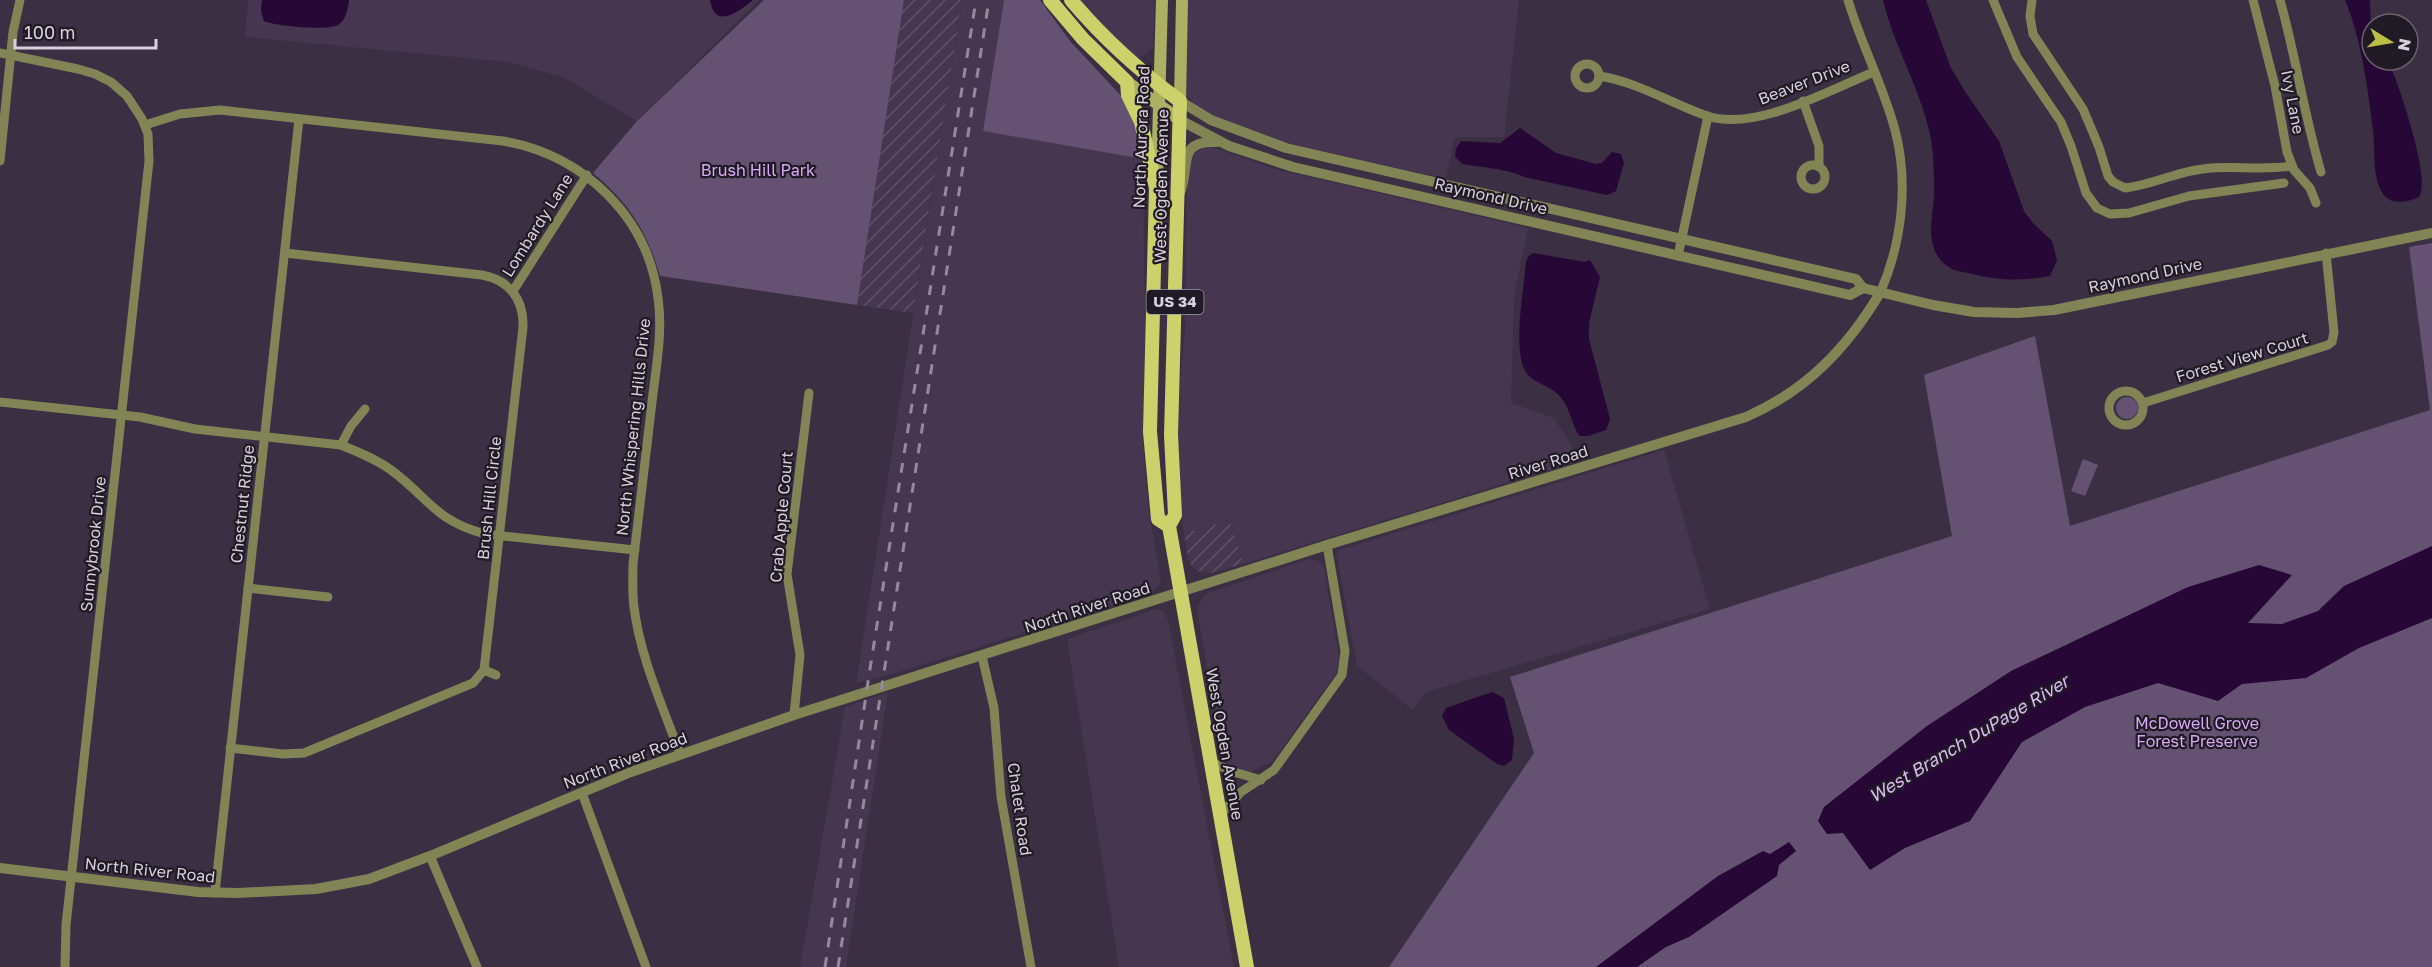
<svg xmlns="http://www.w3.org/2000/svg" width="2432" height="967" viewBox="0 0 2432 967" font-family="'Golos Text',sans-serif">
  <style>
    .built { fill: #463650 }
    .industrial { fill: url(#industrial-furrows) }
    .green { fill: #655272 }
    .water { fill: #260735 }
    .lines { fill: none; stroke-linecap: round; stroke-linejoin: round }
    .minor { stroke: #818454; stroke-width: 9 }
    .tertiary { stroke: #818454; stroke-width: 10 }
    .secondary { stroke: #acb062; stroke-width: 12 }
    .primary { stroke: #cdd16b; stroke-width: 14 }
    .rail { stroke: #948a9a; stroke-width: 3; stroke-dasharray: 10 10; stroke-linecap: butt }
    .labels { text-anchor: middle; stroke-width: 4.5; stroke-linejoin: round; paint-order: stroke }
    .shield { fill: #1f1a23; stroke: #a099a5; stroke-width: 1.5 }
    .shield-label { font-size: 15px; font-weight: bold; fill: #d8d0dd }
    .street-label { font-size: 16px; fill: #d8d0dd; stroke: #1f1a23 }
    .park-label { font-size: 16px; fill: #d9a9f7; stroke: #1f1a23 }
    .water-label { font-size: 18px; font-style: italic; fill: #ddb8f6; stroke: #1f1a23 }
  </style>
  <defs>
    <pattern id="industrial-furrows" width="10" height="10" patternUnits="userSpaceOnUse" patternTransform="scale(1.5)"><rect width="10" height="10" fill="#463650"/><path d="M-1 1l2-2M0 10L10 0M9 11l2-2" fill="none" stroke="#605269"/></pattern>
  </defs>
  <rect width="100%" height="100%" fill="#3b2f43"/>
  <g class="built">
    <polygon points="248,0 759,0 637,121 563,77 508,62 245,37"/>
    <polygon points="962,0 1004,0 983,131 1143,159 1145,325 1143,445 1149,511 1161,583 1152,593 899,672 856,683"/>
    <polygon points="1078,0 1155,0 1153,48 1137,59 1093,18"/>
    <polygon points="1186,0 1519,0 1504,137 1455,137 1446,179 1291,144 1260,135 1217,117 1195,106 1185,94"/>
    <polygon points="1212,147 1275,169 1528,228 1514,296 1511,403 1554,418 1581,460 1243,564 1230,520 1184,534 1180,512 1176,456 1179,390 1185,330 1187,170 1191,155 1198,148"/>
    <polygon points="1664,450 1710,609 1426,692 1413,710 1357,666 1336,551"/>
    <polygon points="1309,559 1319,561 1324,568 1339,656 1337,672 1272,762 1252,771 1244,772 1230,766 1222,754 1197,609 1203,597 1208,593"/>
    <polygon points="1156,609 1164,611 1168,620 1234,967 1119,967 1067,639"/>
    <polygon points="888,692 846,967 800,967 845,707"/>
  </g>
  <g class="industrial">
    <polygon points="904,0 962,0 913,313 857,305"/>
    <polygon points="1230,520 1243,564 1210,573 1201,572 1193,568 1188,559 1184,534"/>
  </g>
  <g class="green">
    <path d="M764,0H904L857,305L660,276C647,231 629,203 593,173L637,121Z"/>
    <path d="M1004,0H1040L1070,41L1124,99C1135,118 1139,138 1143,159L983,131Z"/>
    <polygon points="2432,243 2432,967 1389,967 1534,753 1510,677 1952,536 1924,375 2035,336 2070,526 2430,410 2409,247"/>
    <circle cx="2127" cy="408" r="11"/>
    <polygon points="2083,459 2098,465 2085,496 2071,491"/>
  </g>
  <g class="water">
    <path d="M262,0H349C348,8 346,21 338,25C328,31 274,26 264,21L261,11Z"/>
    <path d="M710,0H753C739,11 715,31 710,0Z"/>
    <path d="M1883,0H1926L1950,66L1964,90L1999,141L2024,211L2033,223L2052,241L2057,260L2050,276C2024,281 1999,281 1973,274C1965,272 1955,272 1947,266C1923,247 1933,219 1934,194C1934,174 1934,154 1930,134C1920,88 1894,46 1883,0Z"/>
    <path d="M2345,0H2370L2372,60H2388C2399,85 2432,181 2419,197C2411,201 2401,203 2392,201C2384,198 2379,189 2377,180C2373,164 2375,147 2373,130C2368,89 2361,38 2345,0Z"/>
    <path d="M1520,128L1556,153L1596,164L1602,163L1612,152L1621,154L1624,163L1616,191L1607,195L1524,177C1509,169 1480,167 1462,164L1455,156L1456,149L1461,141L1500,143Z"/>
    <path d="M1533,253L1585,262L1590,260L1600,277L1589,323V339L1610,419L1606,430L1588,436H1580C1571,425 1571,410 1562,399C1554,387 1538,385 1528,375C1511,357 1524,288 1526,262L1528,257Z"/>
    <polygon points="2432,546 2432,618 2359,648 2306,678 2242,684 2218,701 2158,683 2085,707 2022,742 1970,821 1905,848 1870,870 1843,833 1827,834 1818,821 1824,807 1927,726 2011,671 2188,587 2259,565 2292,575 2248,623 2282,624 2318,611 2344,586"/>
    <polygon points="1492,692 1504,698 1514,739 1512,760 1504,766 1497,764 1449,730 1442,716 1446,708"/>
    <polygon points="1789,842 1796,851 1779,865 1777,876 1689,937 1666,947 1637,967 1596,967 1718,876 1763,851 1770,854"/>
  </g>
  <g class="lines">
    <g class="minor">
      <path d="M1848,0C1861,44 1883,85 1895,130C1909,183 1902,243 1880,293"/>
      <polyline points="1993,0 2017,57 2061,122 2071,146 2086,193 2097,208 2110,214 2129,213 2189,196 2284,183"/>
      <path d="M2032,0L2030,16L2033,34L2083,109L2099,147L2108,176L2113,182L2125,188C2151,185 2176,172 2203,169C2232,165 2262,171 2292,166"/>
      <polyline points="2253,0 2275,86 2287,152 2294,170 2310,188 2316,203"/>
      <path d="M2280,0C2296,57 2304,115 2321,172"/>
      <polyline points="0,53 78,69 95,74 111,82 127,96 142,119 148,134 149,161 66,925 65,967"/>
      <circle cx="1587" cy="76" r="12"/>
      <path d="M1599,76C1638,82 1670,103 1707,116C1756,132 1829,90 1874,72"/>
      <polyline points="1803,101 1819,146 1819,167"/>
      <path d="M145,125L180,114L220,110L503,141C583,155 648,216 658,298C663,332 656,367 652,402C646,456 639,510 633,564C633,578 632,593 634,607C640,657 663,707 680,754"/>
      <polyline points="0,161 13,32 20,0"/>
      <circle cx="1813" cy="177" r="12"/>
      <polyline points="1678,256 1708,116"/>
      <polyline points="513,291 587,175"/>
      <circle cx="2126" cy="408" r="17"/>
      <path d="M0,402L140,417L195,429L341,445C358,452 376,459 391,470C428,497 435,521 485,534L635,550"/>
      <polyline points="2143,403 2328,345 2332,342 2334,332 2326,253"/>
      <polyline points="341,445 351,426 365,409"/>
      <polyline points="248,588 328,597"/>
      <polyline points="982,656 994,708 1001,797 1031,967"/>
      <polyline points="484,670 496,675"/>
      <polyline points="794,715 800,655 787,574 809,393"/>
      <path d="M230,748L283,754L304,753L473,683L484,670L523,327C524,299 509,280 482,275L285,253"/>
      <polyline points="1211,762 1234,772 1261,780"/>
      <polyline points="582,793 646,967"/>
      <polyline points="1221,814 1241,792 1274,770 1342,675 1345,651 1327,545"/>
      <polyline points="430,856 477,967"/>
      <polyline points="215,893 299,119"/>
    </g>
    <g class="tertiary">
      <polyline points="1180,101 1211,120 1286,148 1856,279 1863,288"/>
      <polyline points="1180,120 1229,146 1293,167 1850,295 1863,288 1933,305 1974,312 2017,313 2054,310 2432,233"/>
      <path d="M1179,195C1192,168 1174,140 1217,142"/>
      <path d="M0,868L198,892L238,893L316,889L369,879L430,856L631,772L794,715L1327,545L1746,417C1806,391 1847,348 1880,293"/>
    </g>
    <g class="secondary">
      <polyline points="1127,82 1180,120"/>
      <polyline points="1180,101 1182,0"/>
      <polyline points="1157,178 1162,0"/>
    </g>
    <g class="primary">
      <polyline points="1050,0 1083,39 1127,82 1128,95 1141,122 1156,188 1150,432 1158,519 1169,526"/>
      <path d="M1071,0C1104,39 1138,70 1180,101L1171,435L1175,515L1169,526L1247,967"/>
    </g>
    <g class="rail">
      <polyline points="825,967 870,669 976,0"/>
      <polyline points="838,967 989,0"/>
    </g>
  </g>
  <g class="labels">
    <rect class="shield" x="1146.5" y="290" width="57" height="24" rx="4.5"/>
    <g class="shield-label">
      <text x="1175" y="307">US 34</text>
    </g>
    <g class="street-label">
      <text transform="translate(1804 82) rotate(-21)" y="6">Beaver Drive</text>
      <text transform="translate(2293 102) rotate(79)" y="6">Ivy Lane</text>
      <text transform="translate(1141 137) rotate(-88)" y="6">North Aurora Road</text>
      <text transform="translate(1161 186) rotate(-89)" y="6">West Ogden Avenue</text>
      <text transform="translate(1491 196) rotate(13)" y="6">Raymond Drive</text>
      <text transform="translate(537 225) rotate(-58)" y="6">Lombardy Lane</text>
      <text transform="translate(2145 275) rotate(-12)" y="6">Raymond Drive</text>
      <text transform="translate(2242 357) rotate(-17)" y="6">Forest View Court</text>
      <text transform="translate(633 427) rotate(-84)" y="6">North Whispering Hills Drive</text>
      <text transform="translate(1548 462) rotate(-17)" y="6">River Road</text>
      <text transform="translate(489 498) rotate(-84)" y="6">Brush Hill Circle</text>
      <text transform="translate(242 504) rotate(-84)" y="6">Chestnut Ridge</text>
      <text transform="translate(781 517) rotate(-85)" y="6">Crab Apple Court</text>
      <text transform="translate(93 544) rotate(-84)" y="6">Sunnybrook Drive</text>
      <text transform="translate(1087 607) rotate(-18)" y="6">North River Road</text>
      <text transform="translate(1225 744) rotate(80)" y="6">West Ogden Avenue</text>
      <text transform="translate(625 760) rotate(-21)" y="6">North River Road</text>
      <text transform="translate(1020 809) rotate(82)" y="6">Chalet Road</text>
      <text transform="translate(150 870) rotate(6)" y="6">North River Road</text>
    </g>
    <g class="park-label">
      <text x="758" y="176">Brush Hill Park</text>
      <text x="2197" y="729">McDowell Grove<tspan x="2197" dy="18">Forest Preserve</tspan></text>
    </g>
    <g class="water-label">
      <text transform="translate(1969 739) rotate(-31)" y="6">West Branch DuPage River</text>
    </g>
  </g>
  <g transform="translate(2390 42) rotate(101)"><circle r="28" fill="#1f1a23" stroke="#69636d" stroke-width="1.5"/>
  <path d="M0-4.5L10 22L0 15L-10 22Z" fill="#bbc044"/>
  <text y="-9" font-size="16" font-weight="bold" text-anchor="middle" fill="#d8d0dd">N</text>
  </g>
  <path d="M15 39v9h141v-9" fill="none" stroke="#d8d0dd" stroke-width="3"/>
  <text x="24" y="39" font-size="18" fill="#d8d0dd" stroke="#1f1a23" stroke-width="4.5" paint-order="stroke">100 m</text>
</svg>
